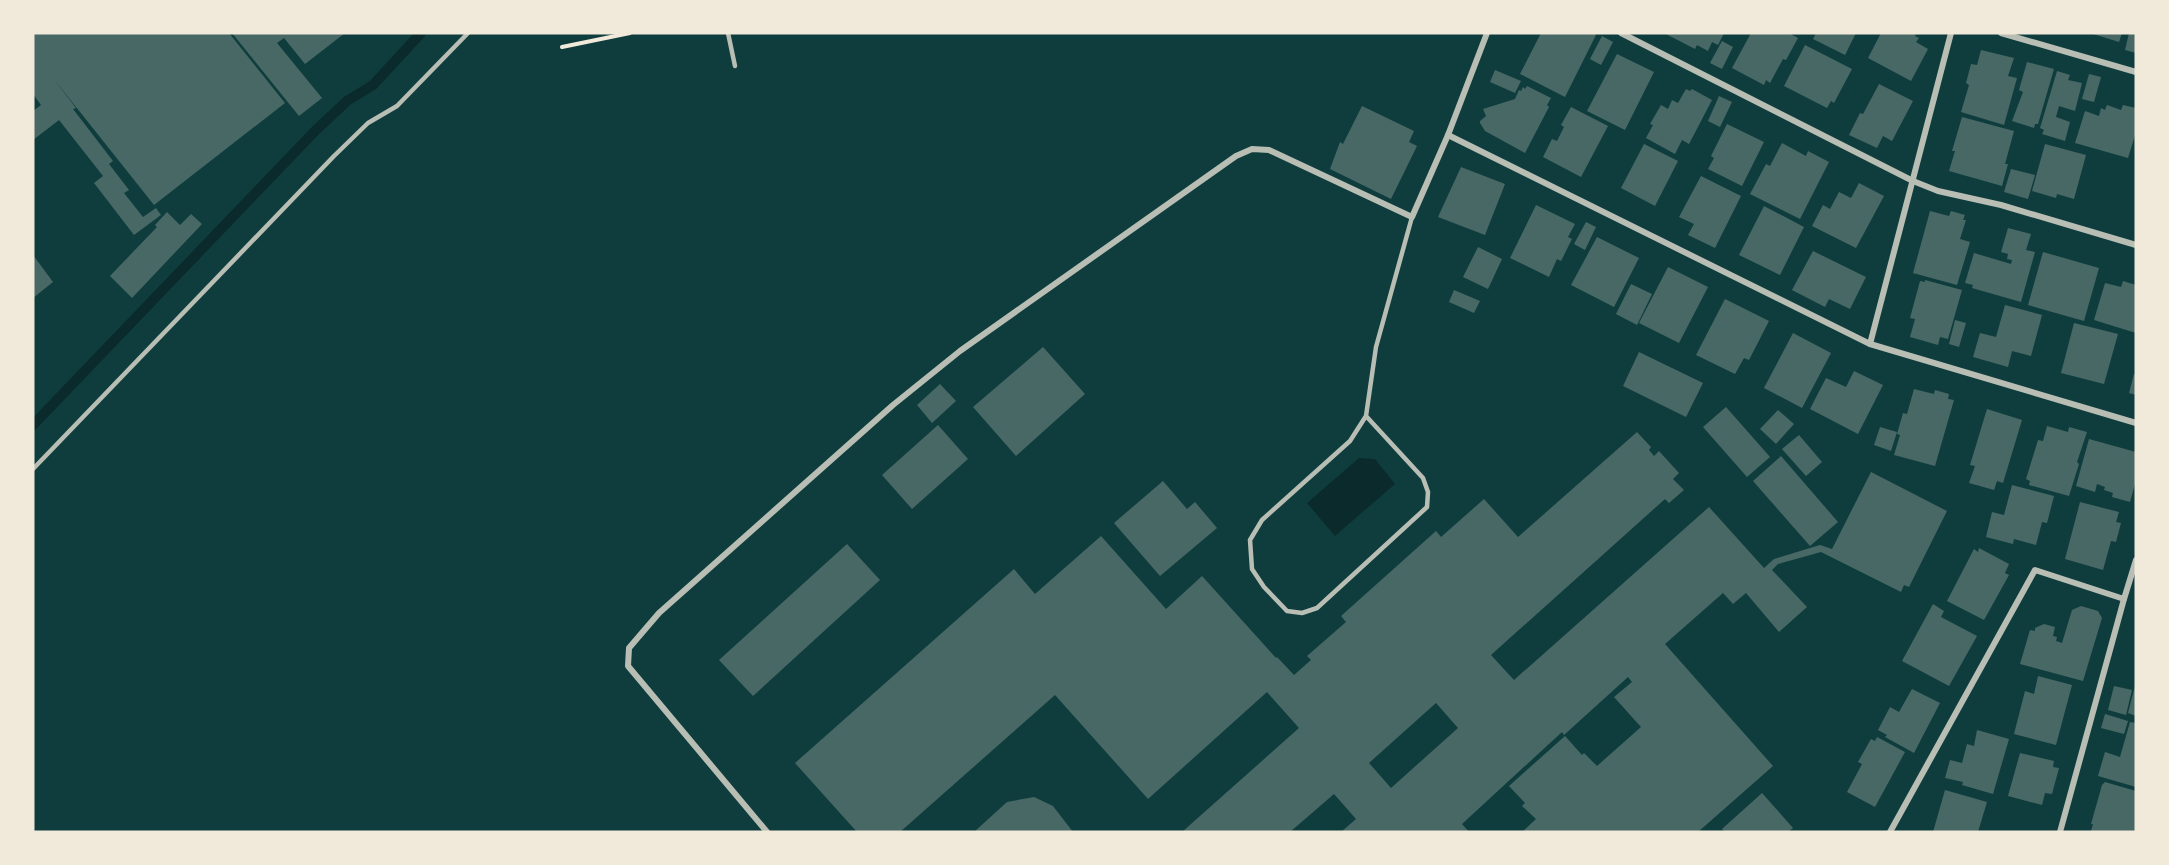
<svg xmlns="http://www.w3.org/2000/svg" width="2169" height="865" viewBox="0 0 2169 865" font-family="Signika,sans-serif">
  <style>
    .water { fill: #0a2a2b }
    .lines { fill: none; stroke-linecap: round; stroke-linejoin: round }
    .stream { stroke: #0a2a2b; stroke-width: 10 }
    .building { fill: #486865; fill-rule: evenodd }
    .path { stroke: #f1e9da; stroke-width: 4 }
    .service { stroke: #b8beb3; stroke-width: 4.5 }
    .minor { stroke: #b8beb3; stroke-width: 6 }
  </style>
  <rect width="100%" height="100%" fill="#0f3d3e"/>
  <polygon class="water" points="1359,458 1375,459 1395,484 1335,536 1307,503"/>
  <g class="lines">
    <polyline class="stream" points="33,425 315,131 347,101 373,85 421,33"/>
  </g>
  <g class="building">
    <polygon points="33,33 229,33 285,103 154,205 53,78 76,108 73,109 113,161 109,164 129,190 124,193 143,217 156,208 161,215 134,235 94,183 103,176 59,120 33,140 33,111 41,105 33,94"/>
    <polygon points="232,33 345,33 305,64 284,38 277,43 322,98 299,116"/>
    <polygon points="1541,33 1593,33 1596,35 1565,97 1520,74"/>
    <polygon points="1664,33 1724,33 1718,45 1712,42 1708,51 1697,45 1695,49"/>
    <polygon points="1751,33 1789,33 1798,38 1786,60 1783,59 1770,83 1766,80 1764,85 1732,68"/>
    <polygon points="1816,33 1856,33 1845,55 1813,39"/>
    <polygon points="1881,33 1916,33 1915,36 1919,38 1916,42 1928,49 1911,81 1868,58"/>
    <polygon points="2090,33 2122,33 2119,42"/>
    <polygon points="2129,33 2136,33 2136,53 2125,50"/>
    <polygon points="1602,36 1613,42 1601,65 1590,59"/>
    <polygon points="1722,41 1733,47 1722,69 1710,63"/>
    <polygon points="1805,45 1852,69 1834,103 1831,101 1827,108 1784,86"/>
    <polygon points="1981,50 2014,58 2008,76 2017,78 2004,125 1961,112 1969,85 1966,83 1971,64 1977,65"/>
    <polygon points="1617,54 1654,72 1625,130 1587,111"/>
    <polygon points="2027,62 2054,69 2038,124 2035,124 2034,128 2012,121 2023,92 2019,90"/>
    <polygon points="1495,70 1521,81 1515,93 1490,82"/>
    <polygon points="2057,71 2070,75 2068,80 2082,83 2075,111 2059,106 2056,117 2070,122 2065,141 2042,134 2044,130 2040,128"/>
    <polygon points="2089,74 2101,77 2094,102 2082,99"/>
    <polygon points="1879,84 1913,101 1892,141 1883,136 1877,148 1849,135 1860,113 1863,114"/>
    <polygon points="1527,86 1551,98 1547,105 1549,107 1525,153 1485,131 1480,123 1480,121 1486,116 1483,109 1515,99 1519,90 1521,91 1523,87 1525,89"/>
    <polygon points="1686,89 1690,91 1692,89 1712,100 1689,144 1682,140 1675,154 1646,138 1653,125 1650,124 1661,105 1668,109 1672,100 1678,103"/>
    <polygon points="1719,96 1732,102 1720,127 1708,121"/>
    <polygon points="2107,105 2121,110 2123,105 2136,108 2136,132 2128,158 2075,143 2085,111 2099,116 2101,108 2105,110"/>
    <polygon points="1362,106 1414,131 1409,142 1417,146 1391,199 1330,169 1340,142 1343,144"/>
    <polygon points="1571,107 1608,126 1581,177 1543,157 1552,139 1557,141 1564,127 1561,125"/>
    <polygon points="1962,117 2014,131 2005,164 2008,164 2002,186 1949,171 1955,151 1952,151"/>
    <polygon points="1727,124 1764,142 1742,186 1708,169 1714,158 1711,156"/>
    <polygon points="1782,143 1806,156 1808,151 1829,162 1800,219 1750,194 1766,164 1770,166"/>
    <polygon points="1644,144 1678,161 1655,206 1621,188"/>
    <polygon points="2045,144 2086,155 2074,199 2057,194 2056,198 2032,191"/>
    <polygon points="1461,167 1505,184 1485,235 1438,217"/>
    <polygon points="2011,169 2035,175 2028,199 2004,192"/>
    <polygon points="1701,176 1741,196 1715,248 1688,235 1694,224 1679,217"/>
    <polygon points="1859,183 1884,196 1856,248 1812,226 1823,205 1830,209 1839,192 1851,198"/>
    <polygon points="1536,205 1575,224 1568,237 1572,239 1561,261 1557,259 1549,277 1510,258"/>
    <polygon points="1764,206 1804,227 1780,275 1739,255"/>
    <polygon points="1930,211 1949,216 1951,211 1965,215 1963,220 1966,220 1960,239 1970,242 1957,285 1913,273"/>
    <polygon points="167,212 180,225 191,214 202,224 132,298 110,276 157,227 155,225"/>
    <polygon points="1586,222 1596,227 1585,250 1574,244"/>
    <polygon points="2008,228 2031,234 2026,250 2035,252 2021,302 1972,288 1973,285 1965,283 1974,253 2011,264 2012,260 2007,259 2008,254 2001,252"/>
    <polygon points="1597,237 1639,258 1614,307 1571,285"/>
    <polygon points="1478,247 1502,259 1488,289 1463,277"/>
    <polygon points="1813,251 1866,277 1850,309 1829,299 1825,307 1792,290"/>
    <polygon points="2043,252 2099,268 2084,321 2028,305"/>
    <polygon points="33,255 53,282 33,298"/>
    <polygon points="1668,267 1708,287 1679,343 1639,323"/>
    <polygon points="1925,280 1962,290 1948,339 1940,337 1938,345 1910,337 1915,319 1910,318 1920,281 1925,282"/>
    <polygon points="2123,281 2136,285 2136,333 2094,320 2105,283 2121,287"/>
    <polygon points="1631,284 1652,294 1637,325 1616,314"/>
    <polygon points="1454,290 1480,301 1474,313 1449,302"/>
    <polygon points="1725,299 1769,321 1749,360 1744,358 1735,374 1696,355"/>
    <polygon points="2005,305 2042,315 2031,356 2012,351 2008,367 1973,357 1980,333 1996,337"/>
    <polygon points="1955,320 1966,323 1959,347 1949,344"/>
    <polygon points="2074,323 2118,334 2104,384 2061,373"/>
    <polygon points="1793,333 1831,353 1802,408 1764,388"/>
    <polygon points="1043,347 1085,394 1016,456 973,407"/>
    <polygon points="1639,352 1703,383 1686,417 1623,386"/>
    <polygon points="1854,371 1883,385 1858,434 1810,409 1826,378 1846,387"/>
    <polygon points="2134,374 2136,375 2136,395 2129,393"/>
    <polygon points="940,384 956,401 932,423 917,405"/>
    <polygon points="1914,389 1934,394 1935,390 1949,394 1948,399 1954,400 1935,466 1894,455 1900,435 1897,434 1903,413 1907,414"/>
    <polygon points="1726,407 1770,457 1747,477 1703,427"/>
    <polygon points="1987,409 2022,420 2003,483 1997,481 1994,490 1969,483 1975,466 1970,465"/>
    <polygon points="1778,410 1794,424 1776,444 1760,429"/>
    <polygon points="938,425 968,459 912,509 882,475"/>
    <polygon points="2047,426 2068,432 2069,427 2087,432 2077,462 2079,464 2069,496 2029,485 2030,481 2026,479 2038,440 2043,441"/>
    <polygon points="1880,427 1897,432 1891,451 1874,445"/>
    <path d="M1637,432L1651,447L1649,450L1654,456L1659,451L1679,473L1673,479L1684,490L1669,503L1665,499L1491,655L1514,680L1709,507L1764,568L1774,559L1820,545L1832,549L1871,472L1947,511L1909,587L1904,585L1901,592L1821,552L1778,564L1772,570L1807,607L1779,632L1746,593L1733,604L1723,593L1665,644L1773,766L1698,832H1522L1536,819L1522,806L1525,803L1509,786L1565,736L1582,755L1584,753L1597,766L1641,727L1614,697L1632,682L1628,677L1564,735L1562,732L1462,824L1469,832H1341L1356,819L1334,794L1290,832H1182L1299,728L1267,692L1148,799L1055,695L900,832H857L795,763L1014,569L1035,594L1101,536L1166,609L1202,576L1276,658L1277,657L1294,675L1311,660L1307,656L1346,622L1341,616L1436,531L1441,537L1484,499L1518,537ZM1436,703L1458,728L1391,788L1369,763Z"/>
    <polygon points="1799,435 1822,462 1806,476 1782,449"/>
    <polygon points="2089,439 2136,452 2136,480 2130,502 2112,497 2113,493 2104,490 2105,487 2097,484 2095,492 2076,486"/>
    <polygon points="1781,456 1838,522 1810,546 1753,481"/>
    <polygon points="1163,481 1187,509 1195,502 1217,528 1160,576 1114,523"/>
    <polygon points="2012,485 2054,496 2047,523 2042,522 2036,545 2014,539 2013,544 1986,537 1992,512 2004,515"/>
    <polygon points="2080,502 2119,512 2116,522 2121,523 2116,542 2111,541 2103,570 2065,559"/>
    <polygon points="847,544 880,580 753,696 719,660"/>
    <polygon points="1979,548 2009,564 2005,573 2009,575 1984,620 1947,601 1974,549 1978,552"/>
    <polygon points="1933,604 1944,611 1941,617 1977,636 1949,686 1902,661"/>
    <polygon points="2081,606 2098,611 2102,618 2083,681 2020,664 2030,630 2035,631 2035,628 2044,624 2055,627 2053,636 2057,637 2056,641 2062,643 2072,610"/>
    <polygon points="2038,676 2072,685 2056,745 2014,734 2025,691 2034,694"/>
    <polygon points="2114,686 2132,690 2126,715 2108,710"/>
    <polygon points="2135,686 2136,686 2136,716 2128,713"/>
    <polygon points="1912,689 1940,703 1914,753 1885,737 1887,735 1878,730 1890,707 1899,712"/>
    <polygon points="2105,714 2128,721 2124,734 2101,728"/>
    <polygon points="2130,722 2136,723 2136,787 2098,776 2105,752 2120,757"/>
    <polygon points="1977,730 2009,739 1993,794 1962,785 1963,782 1945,778 1950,760 1962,763 1967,744 1974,746"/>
    <polygon points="1877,737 1905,752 1875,807 1847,792 1862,764 1858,762 1871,739 1875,741"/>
    <polygon points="2020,753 2054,761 2053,767 2059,768 2052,794 2045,793 2042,805 2008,796"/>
    <polygon points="2105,782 2136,791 2136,832 2091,831 2093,824 2091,824 2102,785"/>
    <polygon points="1945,790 1987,802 1978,832 1933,832"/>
    <polygon points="1762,793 1793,828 1788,832 1725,832 1722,829"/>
    <polygon points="1034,797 1053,806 1073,832 974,832 1007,802"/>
  </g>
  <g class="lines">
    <polyline class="path" points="562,47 630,33"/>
    <g class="service">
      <polyline points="728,33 735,66"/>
      <polyline points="1366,416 1423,478 1428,492 1427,507 1317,608 1302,613 1287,611 1264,587 1252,569 1250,540 1262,520 1350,441 1366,416 1376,347 1412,217"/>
      <polyline points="33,469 334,156 368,123 397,106 468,33"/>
    </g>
    <g class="minor">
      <polyline points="1621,33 1913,181 1938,191 2001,205 2136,245"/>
      <polyline points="2001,33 2136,72"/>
      <polyline points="1448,135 1870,344 2136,423"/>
      <polyline points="1870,344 1951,33"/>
      <polyline points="767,832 628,666 629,648 659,613 893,405 960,351 1236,156 1252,149 1269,150 1412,217 1448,135 1487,33"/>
      <polyline points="1890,832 2035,570 2124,599 2136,560"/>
      <polyline points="2060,832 2124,599"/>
    </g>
  </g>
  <rect width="2169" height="865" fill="none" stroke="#f1e9da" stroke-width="69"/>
</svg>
